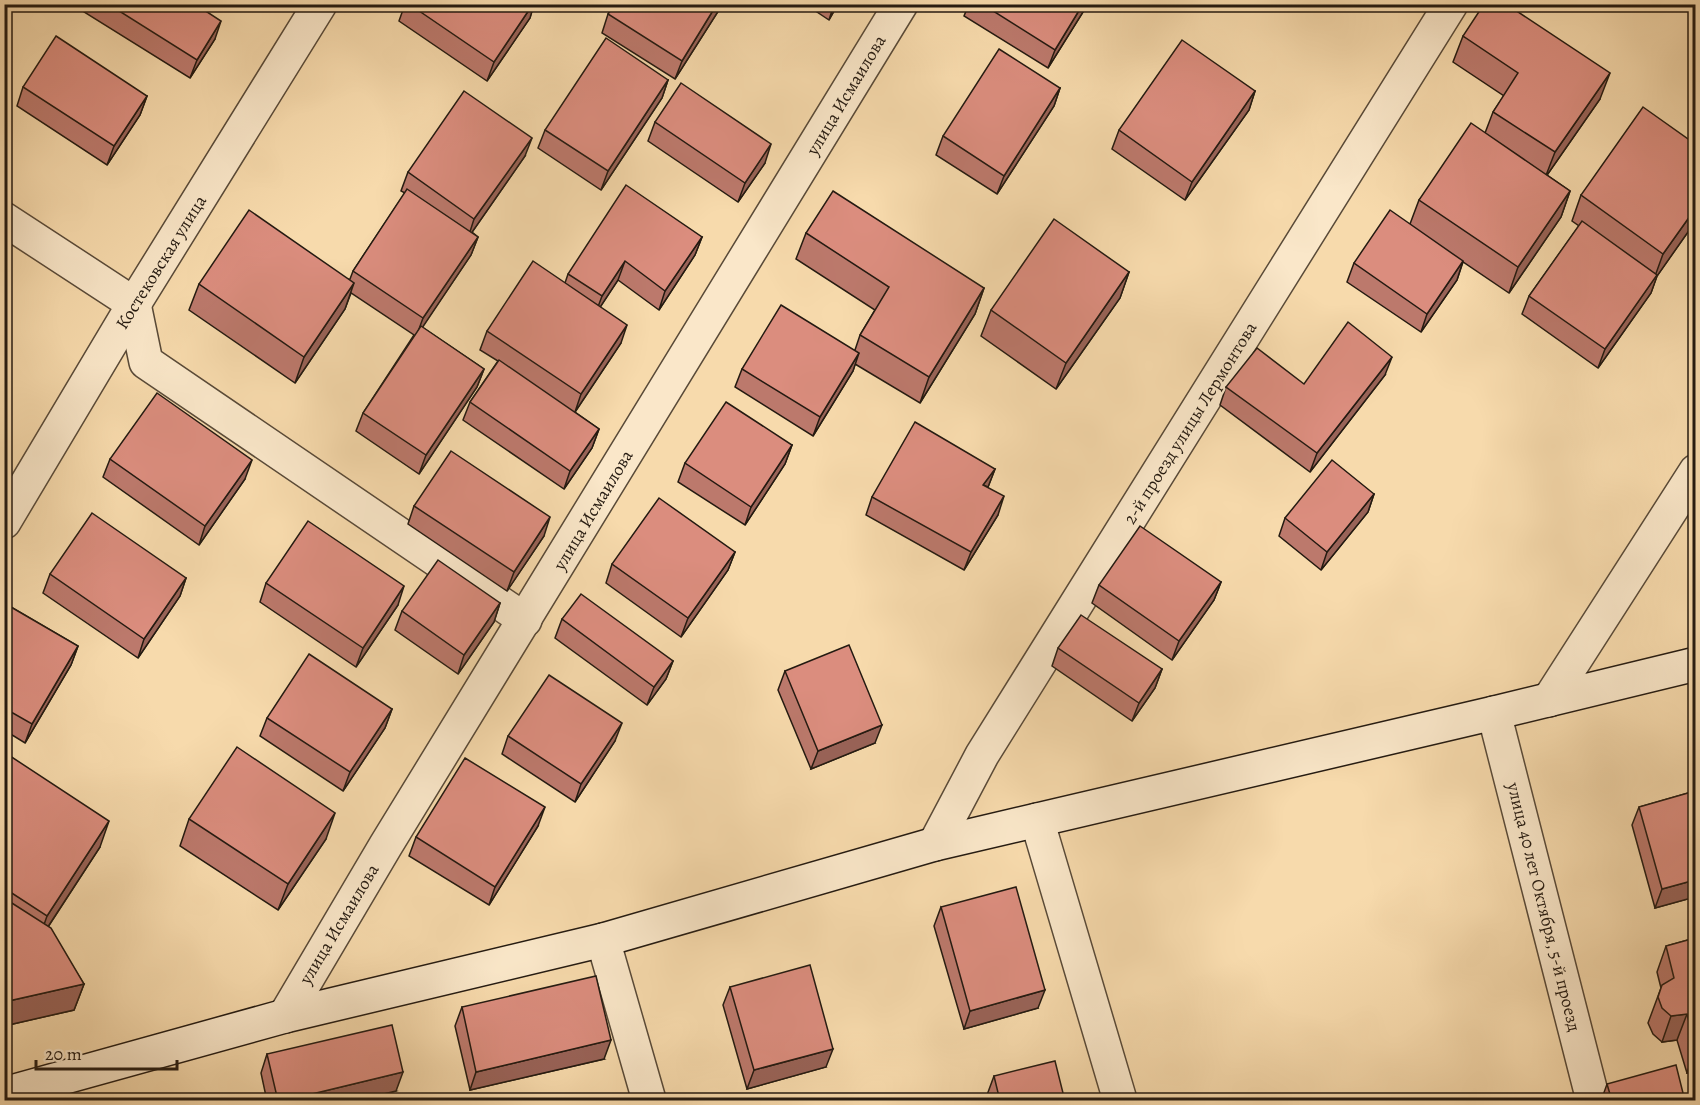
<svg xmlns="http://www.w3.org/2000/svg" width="1700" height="1105" viewBox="0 0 1700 1105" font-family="Alegreya,serif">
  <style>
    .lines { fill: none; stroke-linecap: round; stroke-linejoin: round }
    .street-casing { stroke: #594a38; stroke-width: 36 }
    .secondary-casing { stroke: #241a11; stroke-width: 36 }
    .street { stroke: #fae7c9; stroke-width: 33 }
    .secondary { stroke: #fae7c9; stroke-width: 33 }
    .wall { fill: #bc796c; stroke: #241a11; stroke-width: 1.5 }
    .shaded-wall { fill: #996358; stroke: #241a11; stroke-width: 1.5 }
    .building { fill: #db8d7e; stroke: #241a11; stroke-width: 1.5 }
    .labels { text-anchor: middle; stroke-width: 4.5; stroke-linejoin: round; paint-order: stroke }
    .street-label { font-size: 18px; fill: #241a11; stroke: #fae7c9 }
  </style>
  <rect width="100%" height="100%" fill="#f7daac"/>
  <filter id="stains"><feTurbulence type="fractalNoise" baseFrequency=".00333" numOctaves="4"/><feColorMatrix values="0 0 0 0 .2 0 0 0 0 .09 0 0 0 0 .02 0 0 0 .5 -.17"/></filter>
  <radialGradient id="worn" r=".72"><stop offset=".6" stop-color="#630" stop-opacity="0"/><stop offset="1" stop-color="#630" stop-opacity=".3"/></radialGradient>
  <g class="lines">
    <g class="street-casing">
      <g id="street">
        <polyline points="4,219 134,304 146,362 525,620"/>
        <polyline points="4,522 134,304 320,4"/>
        <polyline points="1549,700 1696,471"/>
        <polyline points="1494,713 1593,1100"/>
        <polyline points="1037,820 1120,1100"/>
        <polyline points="935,844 982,755 1451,4"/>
        <polyline points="603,940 649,1100"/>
        <polyline points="285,1016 386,845 901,4"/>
      </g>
    </g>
    <g class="secondary-casing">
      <polyline id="secondary" points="4,1094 285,1016 603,940 935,844 1494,713 1696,664"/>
    </g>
    <use href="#street" class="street"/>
    <use href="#secondary" class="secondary"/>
  </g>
  <g class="wall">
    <polygon points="86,4 195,4 215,39 190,78 84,12"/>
    <polygon points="405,4 534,4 530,18 487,81 399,21"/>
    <polygon points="615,4 721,4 719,10 675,79 602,33 608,14"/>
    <polygon points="805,4 838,4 829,20"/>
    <polygon points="969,4 1088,4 1048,68 964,16"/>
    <polygon points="1605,4 1615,4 1612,9"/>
    <polygon points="1463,36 1600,99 1547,175 1570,191 1561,217 1509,293 1463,262 1457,280 1421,332 1347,282 1354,263 1410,224 1419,200 1485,133 1493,112 1504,96 1453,62"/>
    <polygon points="668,80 662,98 601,190 538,148 545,130"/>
    <polygon points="23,87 147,96 140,115 107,165 17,106"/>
    <polygon points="1060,88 1054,106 997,194 936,155 943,136"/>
    <polygon points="1255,91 1249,110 1185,200 1112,149 1119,130"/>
    <polygon points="655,122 765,163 738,202 648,141"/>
    <polygon points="525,156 472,232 478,237 471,255 422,327 484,369 477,387 419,474 356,431 363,413 414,335 351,293 345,309 295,383 189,310 199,284 350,279 353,271 405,193 401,191 408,172"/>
    <polygon points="1581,195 1695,222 1657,276 1651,293 1598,368 1522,314 1529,296 1579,226 1572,221"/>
    <polygon points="806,233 984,288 975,314 920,403 855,364 853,371 813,436 735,387 742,369 855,350 860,335 875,310 796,259"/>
    <polygon points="702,237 695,255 659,310 618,280 600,307 621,343 575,412 599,429 592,448 564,489 463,420 470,402 498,361 480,350 487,331 565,283 568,274"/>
    <polygon points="1129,272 1120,298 1056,389 981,336 991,310"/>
    <polygon points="1385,375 1310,472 1220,405 1226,387 1304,384"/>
    <polygon points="792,445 785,464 745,525 678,482 685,463"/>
    <polygon points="110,459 245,479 199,545 103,477"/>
    <polygon points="995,469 988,487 998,515 964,570 866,515 872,497"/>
    <polygon points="1374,494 1368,512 1321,570 1279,536 1285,518"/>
    <polygon points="414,506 544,536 507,591 408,524"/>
    <polygon points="735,552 728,570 681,637 606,583 612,564"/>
    <polygon points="50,574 186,578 180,596 138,658 43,593"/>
    <polygon points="1221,582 1214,600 1172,660 1092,603 1099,585"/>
    <polygon points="266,583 398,605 356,667 260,602"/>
    <polygon points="4,603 78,646 71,665 25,743 4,730"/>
    <polygon points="500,603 494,622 458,674 395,630 402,611"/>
    <polygon points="562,619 673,661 666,679 647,705 555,638"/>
    <polygon points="1058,648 1162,669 1155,688 1132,721 1052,666"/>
    <polygon points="785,671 875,743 811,769 778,690"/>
    <polygon points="392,709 385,728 343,791 260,736 267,718"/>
    <polygon points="508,736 615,741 575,802 502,754"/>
    <polygon points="4,752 100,847 48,927 84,984 74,1010 4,1026"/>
    <polygon points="1695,791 1695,897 1655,908 1632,825 1639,807"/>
    <polygon points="189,819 326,839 278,910 180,846"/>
    <polygon points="538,826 489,905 409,856 416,837"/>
    <polygon points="941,907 1038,1008 964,1029 934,926"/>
    <polygon points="1695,938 1695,1071 1687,1073 1677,1040 1662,1042 1653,1034 1648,1023 1661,988 1657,972 1666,946"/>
    <polygon points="730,987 826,1067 747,1089 723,1005"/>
    <polygon points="462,1007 604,1059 470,1090 455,1026"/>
    <polygon points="267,1054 396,1091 355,1101 267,1101 261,1073"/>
    <polygon points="994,1076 1065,1101 989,1101 987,1095"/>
    <polygon points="1607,1084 1685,1101 1601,1101"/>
  </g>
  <g class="shaded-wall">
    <polygon points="533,4 534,4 530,18 487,81 494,62"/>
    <polygon points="717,4 721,4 719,10 675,79 682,61"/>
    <polygon points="834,4 838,4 829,20"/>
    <polygon points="1083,4 1088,4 1048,68 1055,50"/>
    <polygon points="221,21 215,39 190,78 197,60"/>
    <polygon points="1610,73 1600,99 1545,178 1555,152"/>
    <polygon points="668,80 662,98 601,190 608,171"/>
    <polygon points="1060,88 1054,106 997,194 1004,176"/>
    <polygon points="1255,91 1249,110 1185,200 1192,182"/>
    <polygon points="147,96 140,115 107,165 114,146"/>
    <polygon points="532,138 525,156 468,238 474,219"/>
    <polygon points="771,144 765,163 738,202 745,183"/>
    <polygon points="1570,191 1561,217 1509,293 1518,267"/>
    <polygon points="1695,209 1695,222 1657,276 1651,293 1598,368 1605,349 1654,279 1663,254"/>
    <polygon points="478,237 471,255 416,337 423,318"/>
    <polygon points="702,237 695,255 659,310 665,291"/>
    <polygon points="625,261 618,280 595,315 602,296"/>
    <polygon points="1463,261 1457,280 1421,332 1427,314"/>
    <polygon points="1129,272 1120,298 1056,389 1066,363"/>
    <polygon points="354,283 345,309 295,383 304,357"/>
    <polygon points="984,288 975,314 920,403 929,377"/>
    <polygon points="627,325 621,343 575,412 581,394"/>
    <polygon points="859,353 853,371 813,436 820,417"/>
    <polygon points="1392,357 1385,375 1310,472 1317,453"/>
    <polygon points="484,369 477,387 419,474 426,455"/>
    <polygon points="599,429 592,448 564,489 570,471"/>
    <polygon points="792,445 785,464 745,525 751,507"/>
    <polygon points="252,460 245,479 199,545 205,526"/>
    <polygon points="995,469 988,487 983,485"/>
    <polygon points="1374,494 1368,512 1321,570 1327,552"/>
    <polygon points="1004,496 998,515 964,570 971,552"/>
    <polygon points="550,517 544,536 507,591 514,572"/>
    <polygon points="735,552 728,570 681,637 688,618"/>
    <polygon points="186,578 180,596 138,658 144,639"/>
    <polygon points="1221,582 1214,600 1172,660 1179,641"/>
    <polygon points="404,586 398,605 356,667 363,648"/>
    <polygon points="500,603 494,622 458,674 464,655"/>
    <polygon points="78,646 71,665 25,743 32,724"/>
    <polygon points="673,661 666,679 647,705 654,687"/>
    <polygon points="1162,669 1155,688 1132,721 1139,703"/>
    <polygon points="392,709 385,728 343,791 350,772"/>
    <polygon points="622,723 615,741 575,802 581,784"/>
    <polygon points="882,725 875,743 811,769 818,751"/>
    <polygon points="545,807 538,826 489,905 495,887"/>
    <polygon points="335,813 326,839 278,910 288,884"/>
    <polygon points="109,821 100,847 38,942 47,916"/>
    <polygon points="1695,880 1695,897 1655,908 1662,889"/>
    <polygon points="84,984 74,1010 4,1026 4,1002"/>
    <polygon points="1045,990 1038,1008 964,1029 970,1011"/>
    <polygon points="1687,1014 1677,1040 1662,1042 1671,1016"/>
    <polygon points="611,1040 604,1059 470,1090 476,1072"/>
    <polygon points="833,1049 826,1067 747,1089 754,1070"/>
    <polygon points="1695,1049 1695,1071 1687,1073"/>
    <polygon points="403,1072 396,1091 355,1101 283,1101"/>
  </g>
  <g class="building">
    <polygon points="108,4 195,4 221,21 197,60"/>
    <polygon points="409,4 533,4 494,62"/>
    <polygon points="615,4 717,4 682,61 608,14"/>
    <polygon points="982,4 1083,4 1055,50"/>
    <polygon points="1484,4 1506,4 1610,73 1555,152 1493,112 1518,73 1463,36"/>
    <polygon points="56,36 147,96 114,146 23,87"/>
    <polygon points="606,38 668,80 608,171 545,130"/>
    <polygon points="1182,40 1255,91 1192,182 1119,130"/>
    <polygon points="999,49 1060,88 1004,176 943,136"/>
    <polygon points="681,83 771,144 745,183 655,122"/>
    <polygon points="464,91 532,138 474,219 408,172"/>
    <polygon points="1643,107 1695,144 1695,209 1663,254 1581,195"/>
    <polygon points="1471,123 1570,191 1518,267 1419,200"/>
    <polygon points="626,185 702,237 665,291 625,261 602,296 568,274"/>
    <polygon points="407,189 478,237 423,318 353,271"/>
    <polygon points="833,191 984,288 929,377 860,335 889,287 806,233"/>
    <polygon points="249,210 354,283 304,357 199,284"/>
    <polygon points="1390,210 1463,261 1427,314 1354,263"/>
    <polygon points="1054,219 1129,272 1066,363 991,310"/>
    <polygon points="1582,221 1657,275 1605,349 1529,296"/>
    <polygon points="533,261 627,325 581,394 487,331"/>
    <polygon points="781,305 859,353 820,417 742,369"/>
    <polygon points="1348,322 1392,357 1317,453 1226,387 1257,348 1304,384"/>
    <polygon points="421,326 484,369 426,455 363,413"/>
    <polygon points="499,360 599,429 570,471 470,402"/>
    <polygon points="157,393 252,460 205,526 110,459"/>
    <polygon points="726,402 792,445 751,507 685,463"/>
    <polygon points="915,422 995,469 983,485 1004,496 971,552 872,497"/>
    <polygon points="451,451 550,517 514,572 414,506"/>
    <polygon points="1332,460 1374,494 1327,552 1285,518"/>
    <polygon points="659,498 735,552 688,618 612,564"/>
    <polygon points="92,513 186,578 144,639 50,574"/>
    <polygon points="308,521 404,586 363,648 266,583"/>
    <polygon points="1140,526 1221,582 1179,641 1099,585"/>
    <polygon points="438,560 500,603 464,655 402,611"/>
    <polygon points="581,594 673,661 654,687 562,619"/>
    <polygon points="4,603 78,646 32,724 4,708"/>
    <polygon points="1081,615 1162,669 1139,703 1058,648"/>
    <polygon points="849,645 882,725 818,751 785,671"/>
    <polygon points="309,654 392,709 350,772 267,718"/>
    <polygon points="549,675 622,723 581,784 508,736"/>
    <polygon points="237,747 335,813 288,884 189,819"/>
    <polygon points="4,752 109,821 47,916 4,888"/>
    <polygon points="465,758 545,807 495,887 416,837"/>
    <polygon points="1695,791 1695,880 1662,889 1639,807"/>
    <polygon points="1016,887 1045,990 970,1011 941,907"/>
    <polygon points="4,898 51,928 84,984 4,1002"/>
    <polygon points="1695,938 1695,1045 1687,1014 1671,1016 1662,1008 1658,997 1662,985 1674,978 1666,946"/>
    <polygon points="810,965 833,1049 754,1070 730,987"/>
    <polygon points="596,976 611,1040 476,1072 462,1007"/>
    <polygon points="392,1025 403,1072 283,1101 278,1101 267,1054"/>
    <polygon points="1055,1061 1065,1101 1000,1101 994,1076"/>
    <polygon points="1676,1065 1685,1101 1612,1101 1607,1084"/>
  </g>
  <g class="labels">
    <g class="street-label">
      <text transform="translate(846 95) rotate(-59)" y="6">улица Исмаилова</text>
      <text transform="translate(161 262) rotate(-58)" y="6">Костековская улица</text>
      <text transform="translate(1190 423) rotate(-58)" y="6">2-й проезд улицы Лермонтова</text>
      <text transform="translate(593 510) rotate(-59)" y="6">улица Исмаилова</text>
      <text transform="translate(1544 907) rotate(76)" y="6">улица 40 лет Октября, 5-й проезд</text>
      <text transform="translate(339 924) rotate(-59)" y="6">улица Исмаилова</text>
    </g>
  </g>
  <rect width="1700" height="1105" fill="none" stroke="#f7daac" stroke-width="24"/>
  <rect x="6" y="6" width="1688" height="1093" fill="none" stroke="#241a11" stroke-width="3"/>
  <rect x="12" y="12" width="1676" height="1081" fill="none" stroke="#241a11" stroke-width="1.5"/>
  <path d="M36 1060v9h141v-9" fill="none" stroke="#241a11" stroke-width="3"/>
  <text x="45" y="1060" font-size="18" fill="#241a11" stroke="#fae7c9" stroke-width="4.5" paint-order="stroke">20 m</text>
  <rect width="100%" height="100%" filter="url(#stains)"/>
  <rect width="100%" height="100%" fill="url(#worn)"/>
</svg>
